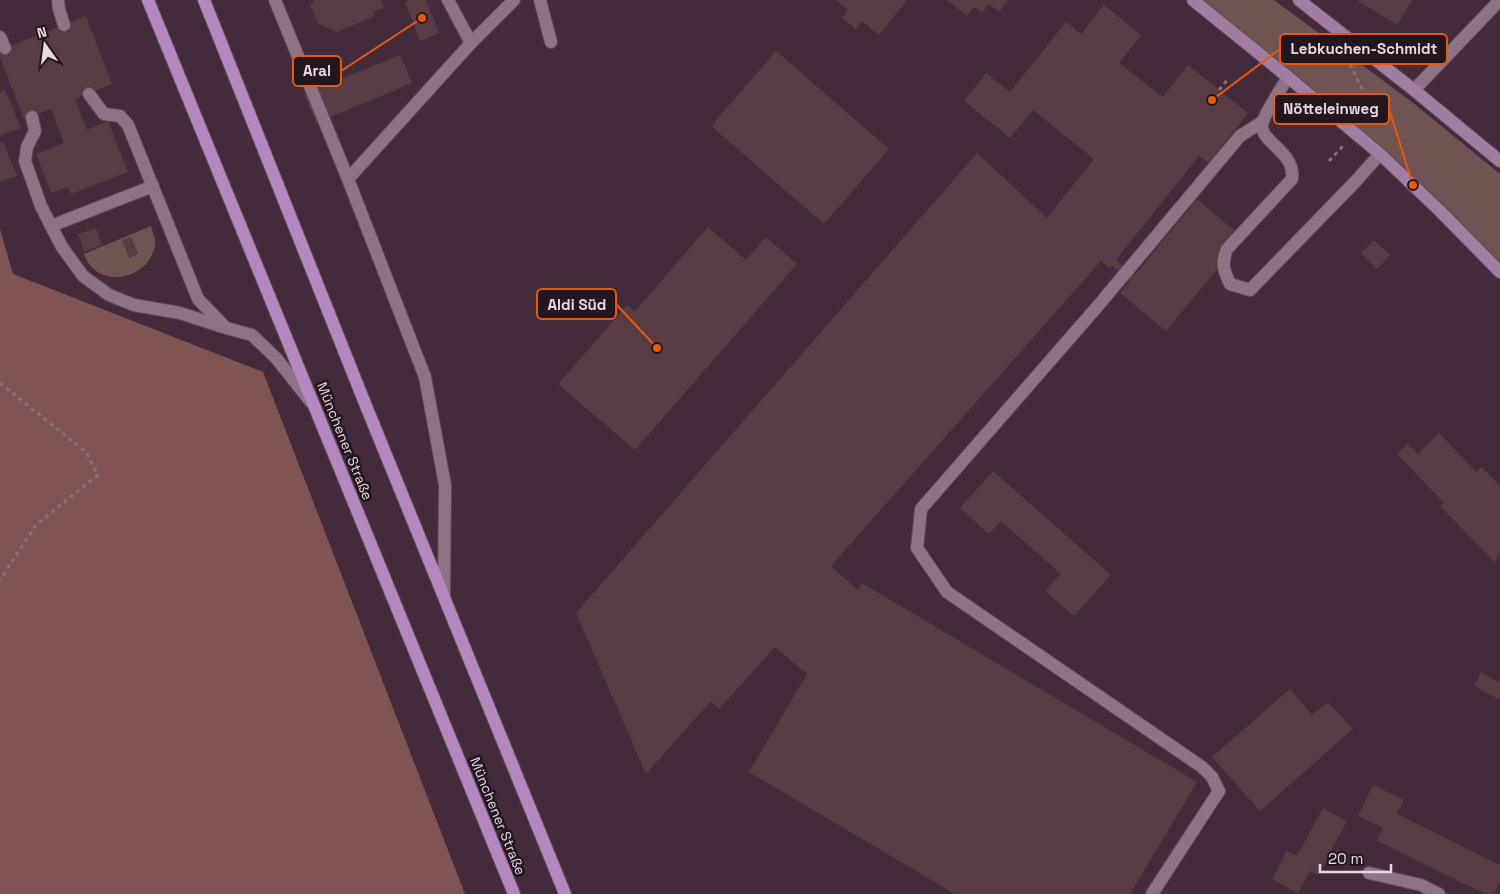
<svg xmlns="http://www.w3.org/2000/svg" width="1500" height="894" viewBox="0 0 1500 894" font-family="'Space Grotesk',sans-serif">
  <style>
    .green { fill: #715351 }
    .forest { fill: #805452 }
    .building { fill: #593b44 }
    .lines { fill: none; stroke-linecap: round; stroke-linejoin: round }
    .service-casing { stroke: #5e4a59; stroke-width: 14 }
    .minor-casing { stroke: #5e4a59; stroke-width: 14 }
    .secondary-casing { stroke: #5e4a59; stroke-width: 14 }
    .primary-casing { stroke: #5e4a59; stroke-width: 14 }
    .path { stroke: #85717f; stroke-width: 3; stroke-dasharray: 4 4; stroke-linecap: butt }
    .service { stroke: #8e7285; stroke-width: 12 }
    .minor { stroke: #8e7285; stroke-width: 12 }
    .secondary { stroke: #a17da2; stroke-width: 12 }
    .primary { stroke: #b488bf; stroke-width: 12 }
    .labels { text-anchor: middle; stroke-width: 5; stroke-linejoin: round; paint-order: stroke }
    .street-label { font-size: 14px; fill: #e8d8e3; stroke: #22171f }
    .leader { fill: none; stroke: #e8590c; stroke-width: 2 }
    .callout-dot { fill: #e8590c; stroke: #22171f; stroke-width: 2 }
    .callout { fill: #22171f; stroke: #e8590c; stroke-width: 2 }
    .callout-label { font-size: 15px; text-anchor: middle; font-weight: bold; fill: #e8d8e3 }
  </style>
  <rect width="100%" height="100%" fill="#432b3c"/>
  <g class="green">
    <polygon points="1202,0 1274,0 1412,102 1500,174 1500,269"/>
    <path d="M151,226C152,231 156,239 155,245C150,279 98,292 84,254Z"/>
  </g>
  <polygon class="forest" points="0,229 13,274 263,372 465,894 0,894"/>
  <g class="building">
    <polygon points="313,0 381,0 384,8 373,12 375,16 337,32 318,24 310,4 314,2"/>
    <polygon points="410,0 426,0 439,33 420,41 405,2"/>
    <polygon points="836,0 907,0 879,35 862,21 856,29 842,18 848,10"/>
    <polygon points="947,0 1008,0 999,12 989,4 982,13 974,7 967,16"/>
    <polygon points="1359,0 1412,0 1397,25 1358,1"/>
    <polygon points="1104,5 1141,35 1119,63 1163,97 1188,65 1248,113 1209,163 1199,156 1116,260 1135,275 1197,199 1243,238 1166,331 1120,293 1130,281 1112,266 1109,268 1101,261 831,566 858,590 862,583 1197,782 1130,894 955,894 749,772 807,674 775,647 719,709 711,701 646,774 576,613 977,153 1047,218 1094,159 1033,110 1010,138 964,101 986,73 1010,92 1066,22 1081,34"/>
    <polygon points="86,16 112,84 75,99 87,130 108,121 128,172 71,194 68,187 51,193 36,154 64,143 51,109 24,119 0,57 0,50"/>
    <polygon points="776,51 889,149 824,224 711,126"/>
    <polygon points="400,55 412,83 316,123 304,94"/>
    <polygon points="5,90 21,128 0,136 0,92"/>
    <polygon points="3,142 17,176 0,182 0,143"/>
    <polygon points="708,227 746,260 766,237 797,264 635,450 558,384 627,305 635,311"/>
    <polygon points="96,228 102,245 84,252 78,234"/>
    <polygon points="131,237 138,254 129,258 122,240"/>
    <polygon points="1374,240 1390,255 1377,269 1361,253"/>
    <polygon points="1439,433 1476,472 1482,467 1500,486 1500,555 1494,562 1440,506 1444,503 1397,454 1408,444 1418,454"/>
    <polygon points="993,471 1111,575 1074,616 1045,591 1061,574 1001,521 989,534 960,508"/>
    <polygon points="1481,672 1500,683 1500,700 1474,686"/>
    <polygon points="1290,689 1312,715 1328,702 1353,729 1260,811 1212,757"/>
    <polygon points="1373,785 1404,800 1397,814 1500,865 1500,882 1494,894 1485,894 1377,841 1383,828 1358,816"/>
    <polygon points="1323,808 1347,821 1318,875 1310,871 1298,893 1272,879 1287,851 1297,856"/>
  </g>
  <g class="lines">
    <g class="service-casing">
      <g id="service">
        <polyline points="58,0 59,9 64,25"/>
        <polyline points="275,0 348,179 425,377 445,485 444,595"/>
        <polyline points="448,0 471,43"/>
        <polyline points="540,0 551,42"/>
        <polyline points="0,37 5,48"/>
        <path d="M1288,77C1281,89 1268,108 1263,121C1255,141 1296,150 1292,179L1227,249C1221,263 1224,271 1230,284L1250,290L1355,182L1380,154"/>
        <polyline points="89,94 104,114 120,116 128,125 198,299 226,328 252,335 276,358 311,402"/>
        <polyline points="32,117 35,131 27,147 25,161 41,206 51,226 62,247 83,276 109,295 134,305 180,313 223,327"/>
        <polyline points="348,179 471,43 514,0"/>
        <polyline points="51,226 153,186"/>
        <polyline points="1152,894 1219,791 1212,777 1202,767 947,592 917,548 921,509 1097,307 1240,136 1262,122"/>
      </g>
    </g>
    <g class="minor-casing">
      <g id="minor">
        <polyline points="1414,90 1500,0"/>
        <polyline points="1369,873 1421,885 1439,894"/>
      </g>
    </g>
    <g class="secondary-casing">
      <g id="secondary">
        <polyline points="1193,0 1288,77 1380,154 1440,211 1500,272"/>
        <polyline points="1299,0 1414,90 1500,161"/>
      </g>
    </g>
    <g class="primary-casing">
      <g id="primary">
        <polyline points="148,0 514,894"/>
        <polyline points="204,0 362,396 565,894"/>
      </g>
    </g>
    <g class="path">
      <polyline points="1350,64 1372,109 1366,118"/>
      <polyline points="1219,90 1229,78"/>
      <polyline points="1329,161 1343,146"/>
      <polyline points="0,383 86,452 98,475 36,525 0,580"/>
    </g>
    <use href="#service" class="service"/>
    <use href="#minor" class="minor"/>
    <use href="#secondary" class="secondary"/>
    <use href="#primary" class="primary"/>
  </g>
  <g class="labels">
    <g class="street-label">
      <text transform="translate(345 441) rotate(68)" y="5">Münchener Straße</text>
      <text transform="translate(498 816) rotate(68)" y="5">Münchener Straße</text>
    </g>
  </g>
  <path class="leader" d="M1212 100L1280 49M422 18L341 71M1413 185L1389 109M657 348L616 304"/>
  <g class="callout-dot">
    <circle cx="1212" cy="100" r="5"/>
    <circle cx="422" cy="18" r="5"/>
    <circle cx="1413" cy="185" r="5"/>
    <circle cx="657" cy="348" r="5"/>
  </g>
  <g class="callout">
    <rect x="1280" y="34" width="167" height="30" rx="5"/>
    <rect x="293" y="56" width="48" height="30" rx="5"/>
    <rect x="1274" y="94" width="115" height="30" rx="5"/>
    <rect x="537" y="289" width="79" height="30" rx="5"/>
  </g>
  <g class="callout-label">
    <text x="1364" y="54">Lebkuchen-Schmidt</text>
    <text x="317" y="76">Aral</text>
    <text x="1331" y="114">Nötteleinweg</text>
    <text x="577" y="310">Aldi Süd</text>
  </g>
  <g transform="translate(45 45) rotate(346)" stroke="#22171f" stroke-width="4" paint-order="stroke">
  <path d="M0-4L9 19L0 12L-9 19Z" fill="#e8d8e3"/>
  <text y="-8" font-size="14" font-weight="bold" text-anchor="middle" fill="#e8d8e3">N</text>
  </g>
  <path d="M1320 864v8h71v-8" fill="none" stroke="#e8d8e3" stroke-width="2.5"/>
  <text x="1328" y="864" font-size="15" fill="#e8d8e3" stroke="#22171f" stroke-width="4" paint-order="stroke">20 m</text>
</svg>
